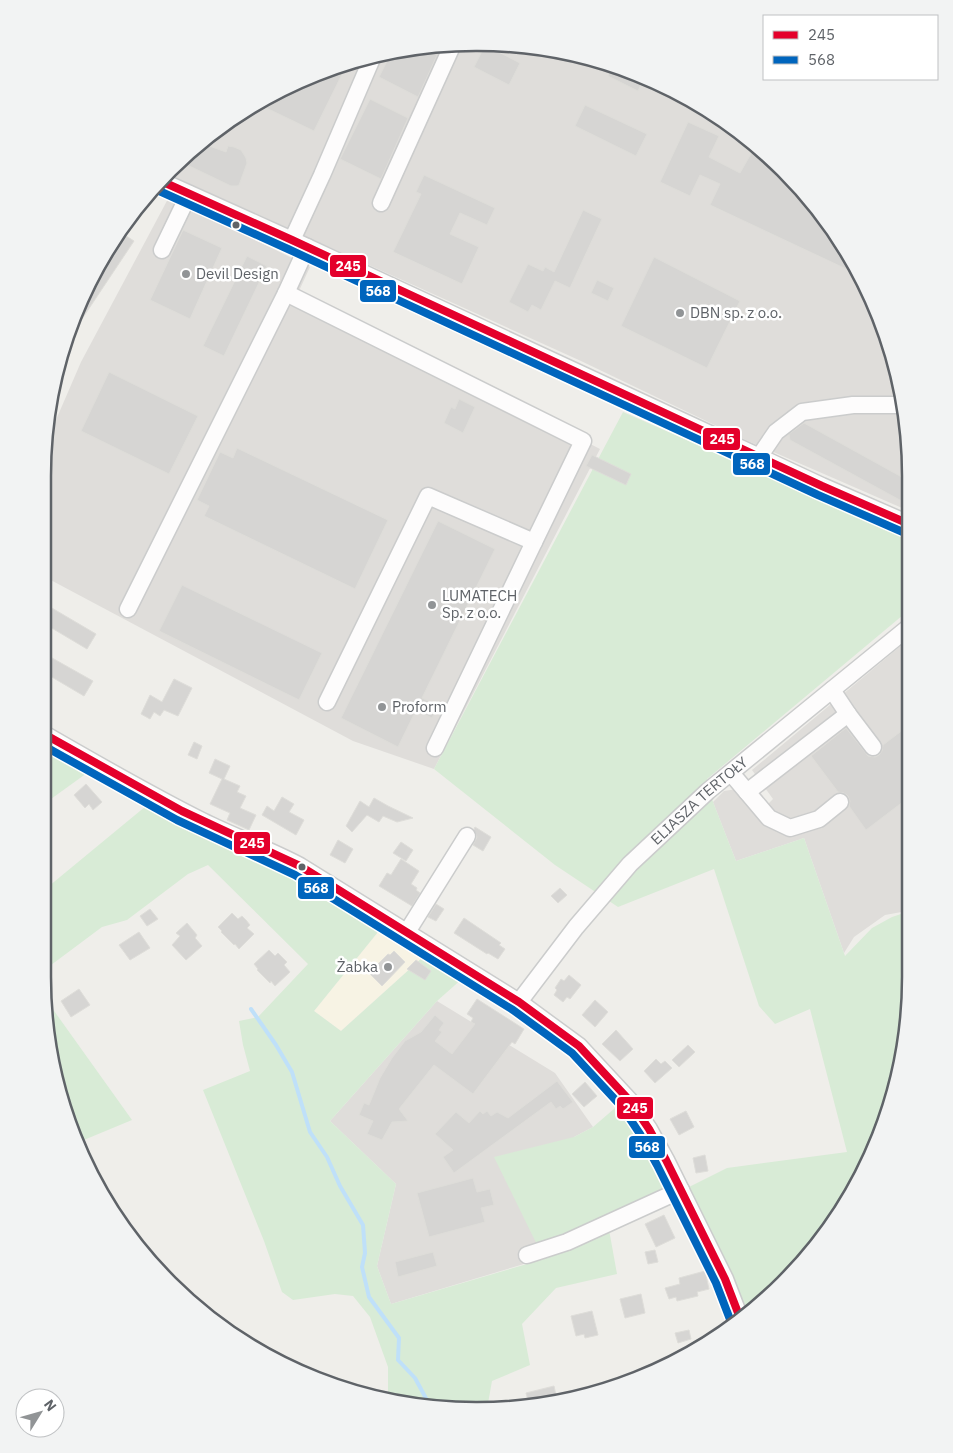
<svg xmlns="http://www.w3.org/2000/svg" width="953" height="1453" viewBox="0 0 953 1453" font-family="'IBM Plex Sans',sans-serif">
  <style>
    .commercial { fill: #f7f3e4 }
    .industrial { fill: #dfddda }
    .green { fill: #d8ebd6 }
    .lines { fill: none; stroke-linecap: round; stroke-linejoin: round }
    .stream { stroke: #bfe0f9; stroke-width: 4 }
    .building { fill: #d6d5d3; stroke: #deddd9 }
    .minor-casing { stroke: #cbcccc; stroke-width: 19 }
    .minor { stroke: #fdfcfc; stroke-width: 16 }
    .bus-1-casing { stroke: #fff; stroke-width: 11 }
    .bus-2-casing { stroke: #fff; stroke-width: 11 }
    .bus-1 { stroke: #e4002b; stroke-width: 8 }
    .bus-2 { stroke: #0065bd; stroke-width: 8 }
    .bus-dot { fill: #5f6368; stroke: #fff; stroke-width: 2 }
    .poi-dot { fill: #919496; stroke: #fff; stroke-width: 2 }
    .labels { text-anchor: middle; stroke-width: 5; stroke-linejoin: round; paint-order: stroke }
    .poi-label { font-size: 15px; fill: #5f6368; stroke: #fff; text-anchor: start }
    .street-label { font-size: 15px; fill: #5f6368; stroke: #fff }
    .rim { fill: none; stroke: #5f6368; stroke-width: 2.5 }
    .line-badge { stroke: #fff; stroke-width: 2 }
    .badge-label { font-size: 14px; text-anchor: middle; font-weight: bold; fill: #fff }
  </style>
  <rect width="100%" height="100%" fill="#efeeea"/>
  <polygon class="commercial" points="382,927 422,958 341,1031 314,1011"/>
  <g class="industrial">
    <polygon points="448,43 533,46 616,65 693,101 762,150 821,212 866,285 896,364 910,448 909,511 748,441 581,361 168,174 212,132 284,87 364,57"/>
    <polygon points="169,197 310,267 298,293 600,449 434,769 353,741 45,577 46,443 81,362"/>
    <polygon points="909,639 907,911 885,915 854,937 844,953 804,838 736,861 713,802 724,791 737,789 758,814 773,799 752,770"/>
    <polygon points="437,1001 555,1073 593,1127 574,1137 544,1258 391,1304 377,1266 396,1184 330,1121"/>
  </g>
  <g class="green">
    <polygon points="623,412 909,537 909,610 707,779 713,802 736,861 804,838 845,956 872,928 892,917 907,912 907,1033 877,1143 803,1262 748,1310 746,1311 689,1187 727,1168 847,1152 810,1009 775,1024 759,1006 714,869 618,907 555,865 434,769"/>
    <polygon points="44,746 87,773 44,804"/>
    <polygon points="146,806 293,875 382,927 314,1011 341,1031 422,958 463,978 437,1001 330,1121 396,1184 377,1266 391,1304 544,1259 494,1157 574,1137 593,1127 622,1102 678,1197 608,1224 617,1274 556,1288 522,1324 530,1365 492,1381 487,1409 476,1410 388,1396 388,1367 370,1317 353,1296 335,1294 293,1300 282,1292 264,1241 203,1090 250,1071 243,1045 239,1021 258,1017 308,964 208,865 188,874 127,920 102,927 43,971 43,891"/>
    <polygon points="47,1001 132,1120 79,1142 65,1116"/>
  </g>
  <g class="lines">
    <polyline class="stream" points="251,1009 276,1045 292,1072 310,1132 327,1157 340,1186 363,1225 365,1253 362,1267 369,1297 399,1338 398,1360 415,1378 428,1402"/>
  </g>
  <g class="building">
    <polygon points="442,44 418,97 379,77 391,53"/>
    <polygon points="485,45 520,63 509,85 474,67"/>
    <polygon points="347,64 314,131 258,104 284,87"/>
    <polygon points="613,65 644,78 638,91 608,76"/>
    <polygon points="370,99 408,118 381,179 340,159"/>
    <polygon points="585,105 647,134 636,156 575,126"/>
    <polygon points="688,122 719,136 709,157 740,173 756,145 762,150 821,212 861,276 710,205 720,184 700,175 690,196 660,182"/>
    <polygon points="201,143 226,152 228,146 234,147 241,150 246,158 247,163 239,185 237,186 231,186 181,162"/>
    <polygon points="424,175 495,208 487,225 460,213 450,234 479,247 462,284 393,252 421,194 416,192"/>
    <polygon points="583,210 602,219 570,288 555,281 541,310 532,305 528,312 509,302 528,264 543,271 545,267 554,272"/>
    <polygon points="183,230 222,248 190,319 150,300"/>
    <polygon points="123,234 134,241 70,337 69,337 76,310"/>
    <polygon points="247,256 267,266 224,356 203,346"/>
    <polygon points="654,257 740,301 707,368 621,326"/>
    <polygon points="597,280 614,288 608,301 591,293"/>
    <polygon points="109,372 198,416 169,474 81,431"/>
    <polygon points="459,399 475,407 463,433 444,423 451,407 455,409"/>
    <polygon points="804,423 909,481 909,505 790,440 789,434"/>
    <polygon points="237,448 388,520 355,589 204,516 209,506 197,500 220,452 233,458"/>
    <polygon points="592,455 631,474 626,485 586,466"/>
    <polygon points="438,521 495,549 422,698 438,706 432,718 416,710 398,747 341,718"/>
    <polygon points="182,585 322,653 299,700 159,631"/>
    <polygon points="45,604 96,634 87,649 45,624"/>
    <polygon points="45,654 93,681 84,696 45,673"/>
    <polygon points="174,679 192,688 178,716 164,710 160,716 154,712 150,719 141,714 150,695 162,702"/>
    <polygon points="908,726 908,798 866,830 849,806 850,801 848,796 844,793 838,792 811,756 846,728 868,756 875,757 879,755 882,751 883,745"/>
    <polygon points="194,742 202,746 197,759 188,755"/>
    <polygon points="215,759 230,766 224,779 240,786 237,792 246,796 240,808 256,815 249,830 227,820 230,813 210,804 222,779 209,773"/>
    <polygon points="86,784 102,802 93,810 89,804 85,808 74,795"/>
    <polygon points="282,797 294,804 289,812 304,820 296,835 262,815 267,806 274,811"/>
    <polygon points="374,798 388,806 413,818 397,822 383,816 379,822 367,815 352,832 346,826 360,801 369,807"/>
    <polygon points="475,827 491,837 483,851 473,845 477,837 474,829"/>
    <polygon points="338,840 353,849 345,863 330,855"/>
    <polygon points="401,842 413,850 406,861 393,853"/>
    <polygon points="401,859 419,871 411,884 417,888 416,890 420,893 412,906 379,886 387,873 391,875"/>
    <polygon points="560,888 567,895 558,903 551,896"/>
    <polygon points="436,904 444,909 436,921 428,917"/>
    <polygon points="150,909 158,919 147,926 140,916"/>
    <polygon points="232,913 238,919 242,916 246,920 250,925 247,928 254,934 239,949 235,944 234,945 221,932 222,931 218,927"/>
    <polygon points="464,918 501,943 499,945 505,949 498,959 488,953 487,954 454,933"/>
    <polygon points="187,923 197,935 195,938 202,946 186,960 172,945 180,936 176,933"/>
    <polygon points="139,932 150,948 130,960 119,945"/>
    <polygon points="269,950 275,956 278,953 287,962 284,965 290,972 275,986 271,981 270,983 257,970 258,969 254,964"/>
    <polygon points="394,951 405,962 382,986 369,973 388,954 390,955"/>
    <polygon points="416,960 431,971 425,980 407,969"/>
    <polygon points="569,975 581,985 570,999 567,997 563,1002 554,995 557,990 555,988 561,979 564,981"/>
    <polygon points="79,989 90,1005 71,1017 61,1001"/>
    <polygon points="477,999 524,1029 515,1044 512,1042 473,1094 434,1065 399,1109 408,1121 392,1122 382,1140 367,1134 373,1121 359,1115 364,1103 369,1105 380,1078 392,1058 405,1041 421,1032 435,1015 444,1023 439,1030 442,1032 435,1041 452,1054 475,1024 471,1022 473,1018 467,1014"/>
    <polygon points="595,1000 608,1012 595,1027 582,1015"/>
    <polygon points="616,1030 633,1049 620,1061 602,1044"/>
    <polygon points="688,1045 695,1052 679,1067 672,1060"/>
    <polygon points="656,1059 661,1064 665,1061 672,1068 655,1083 644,1071"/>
    <polygon points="557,1081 573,1102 563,1109 560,1106 556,1109 551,1102 454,1173 443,1157 453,1150 435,1134 456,1112 469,1123 480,1111 483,1114 487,1111 491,1116 497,1112 508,1118"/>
    <polygon points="585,1082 597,1096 584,1107 572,1094"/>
    <polygon points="686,1111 694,1127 679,1135 670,1119"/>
    <polygon points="705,1155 708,1171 696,1173 693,1158"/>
    <polygon points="473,1178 477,1192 490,1189 494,1205 481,1208 485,1222 429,1237 417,1193"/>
    <polygon points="664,1215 675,1238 656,1247 645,1224"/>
    <polygon points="655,1250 658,1262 648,1264 645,1252"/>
    <polygon points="433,1252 437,1266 398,1277 395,1262"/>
    <polygon points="705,1271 709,1289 697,1292 698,1296 677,1301 676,1297 669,1299 665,1288 680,1284 679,1278"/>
    <polygon points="641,1294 645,1313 625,1318 620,1299"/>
    <polygon points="592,1311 598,1335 585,1338 584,1334 576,1336 571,1316"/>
    <polygon points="689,1330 691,1339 678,1343 675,1333"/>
    <polygon points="554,1386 557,1400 529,1404 526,1393"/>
  </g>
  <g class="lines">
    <g class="minor-casing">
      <g id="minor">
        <polyline points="161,181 292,240 822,486 909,524"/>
        <polyline points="381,203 453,44"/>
        <polyline points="292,240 322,175 373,56"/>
        <polyline points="162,250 189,194"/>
        <polyline points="286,293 583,441 534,542 428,496 327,702"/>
        <polyline points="759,457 776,432 802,412 853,405 902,405"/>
        <polyline points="128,609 286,293 307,247"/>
        <polyline points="832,690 848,714 873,747"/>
        <path d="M44,734C96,764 148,794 202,821C234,837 268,849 300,866L519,1002L579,1046L630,1101L649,1129L666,1160L725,1279L740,1318"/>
        <polyline points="435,748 534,542"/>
        <polyline points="731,773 769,818 790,828 819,819 840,802"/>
        <polyline points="747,792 848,714"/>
        <polyline points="407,932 467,836"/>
        <path id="s1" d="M519,1002L576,927L630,864L708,791L909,627"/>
        <polyline points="527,1255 567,1242 681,1190"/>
      </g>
    </g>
    <use href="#minor" class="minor"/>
    <g class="bus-1-casing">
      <g id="bus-1">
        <polyline points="161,181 292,240 822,486 909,524"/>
        <polyline points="44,734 182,811 300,866 519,1002 579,1046 630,1101 649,1129 666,1160 725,1279 740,1318"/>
      </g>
    </g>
    <g class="bus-2-casing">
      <g id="bus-2">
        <polyline points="157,190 288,249 818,495 905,533"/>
        <polyline points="44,746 177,820 295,875 513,1010 572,1053 622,1107 640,1134 657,1165 716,1283 731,1322"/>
      </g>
    </g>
    <use href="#bus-1" class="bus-1"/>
    <use href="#bus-2" class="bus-2"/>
  </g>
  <g class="bus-dot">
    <circle cx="236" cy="225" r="4.5"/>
    <circle cx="302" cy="867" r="4.5"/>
  </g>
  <g class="poi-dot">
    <circle cx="186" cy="274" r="5"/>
    <circle cx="680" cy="313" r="5"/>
    <circle cx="432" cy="605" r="5"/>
    <circle cx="382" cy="707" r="5"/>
    <circle cx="388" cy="967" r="5"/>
  </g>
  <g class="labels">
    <g class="poi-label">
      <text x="196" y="279">Devil Design</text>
      <text x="690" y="318">DBN sp. z o.o.</text>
      <text x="442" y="601">LUMATECH<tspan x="442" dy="17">Sp. z o.o.</tspan></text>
      <text x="392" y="712">Proform</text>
      <text x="378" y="972" text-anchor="end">Żabka</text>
    </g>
    <g class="street-label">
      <text dy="5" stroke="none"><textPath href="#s1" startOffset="271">ELIASZA TERTOŁY</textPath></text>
    </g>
  </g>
  <path d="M0 0H953V1453H0ZM476 51H477A425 425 0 0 1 902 476V977A425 425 0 0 1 477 1402H476A425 425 0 0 1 51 977V476A425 425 0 0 1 476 51Z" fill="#f2f3f3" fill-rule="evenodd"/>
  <path class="rim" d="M476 51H477A425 425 0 0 1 902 476V977A425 425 0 0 1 477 1402H476A425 425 0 0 1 51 977V476A425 425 0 0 1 476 51Z"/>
  <g class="line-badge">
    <rect x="329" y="254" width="38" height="24" rx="5" fill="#e4002b"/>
    <rect x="359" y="279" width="38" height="24" rx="5" fill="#0065bd"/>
    <rect x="702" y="427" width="39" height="24" rx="5" fill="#e4002b"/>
    <rect x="732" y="452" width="39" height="24" rx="5" fill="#0065bd"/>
    <rect x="233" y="831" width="38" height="24" rx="5" fill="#e4002b"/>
    <rect x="297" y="876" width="38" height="24" rx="5" fill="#0065bd"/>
    <rect x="616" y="1096" width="38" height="24" rx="5" fill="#e4002b"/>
    <rect x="628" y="1135" width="38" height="24" rx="5" fill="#0065bd"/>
  </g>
  <g class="badge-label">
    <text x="348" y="271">245</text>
    <text x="378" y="296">568</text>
    <text x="722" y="444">245</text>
    <text x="752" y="469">568</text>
    <text x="252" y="848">245</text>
    <text x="316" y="893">568</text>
    <text x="635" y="1113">245</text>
    <text x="647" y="1152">568</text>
  </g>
  <rect x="763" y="15" width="175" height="65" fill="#ffffff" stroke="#bfc1c3"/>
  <rect x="773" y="31" width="25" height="8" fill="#e4002b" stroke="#bfc1c3"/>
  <text x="808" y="40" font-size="15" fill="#5f6368">245</text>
  <rect x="773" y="56" width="25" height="8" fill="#0065bd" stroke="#bfc1c3"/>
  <text x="808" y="65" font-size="15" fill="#5f6368">568</text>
  <g transform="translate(40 1413) rotate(53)"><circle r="24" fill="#ffffff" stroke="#bfc1c3"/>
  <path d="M0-4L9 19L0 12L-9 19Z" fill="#919496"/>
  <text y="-8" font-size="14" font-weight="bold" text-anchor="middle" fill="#5f6368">N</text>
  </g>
</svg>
